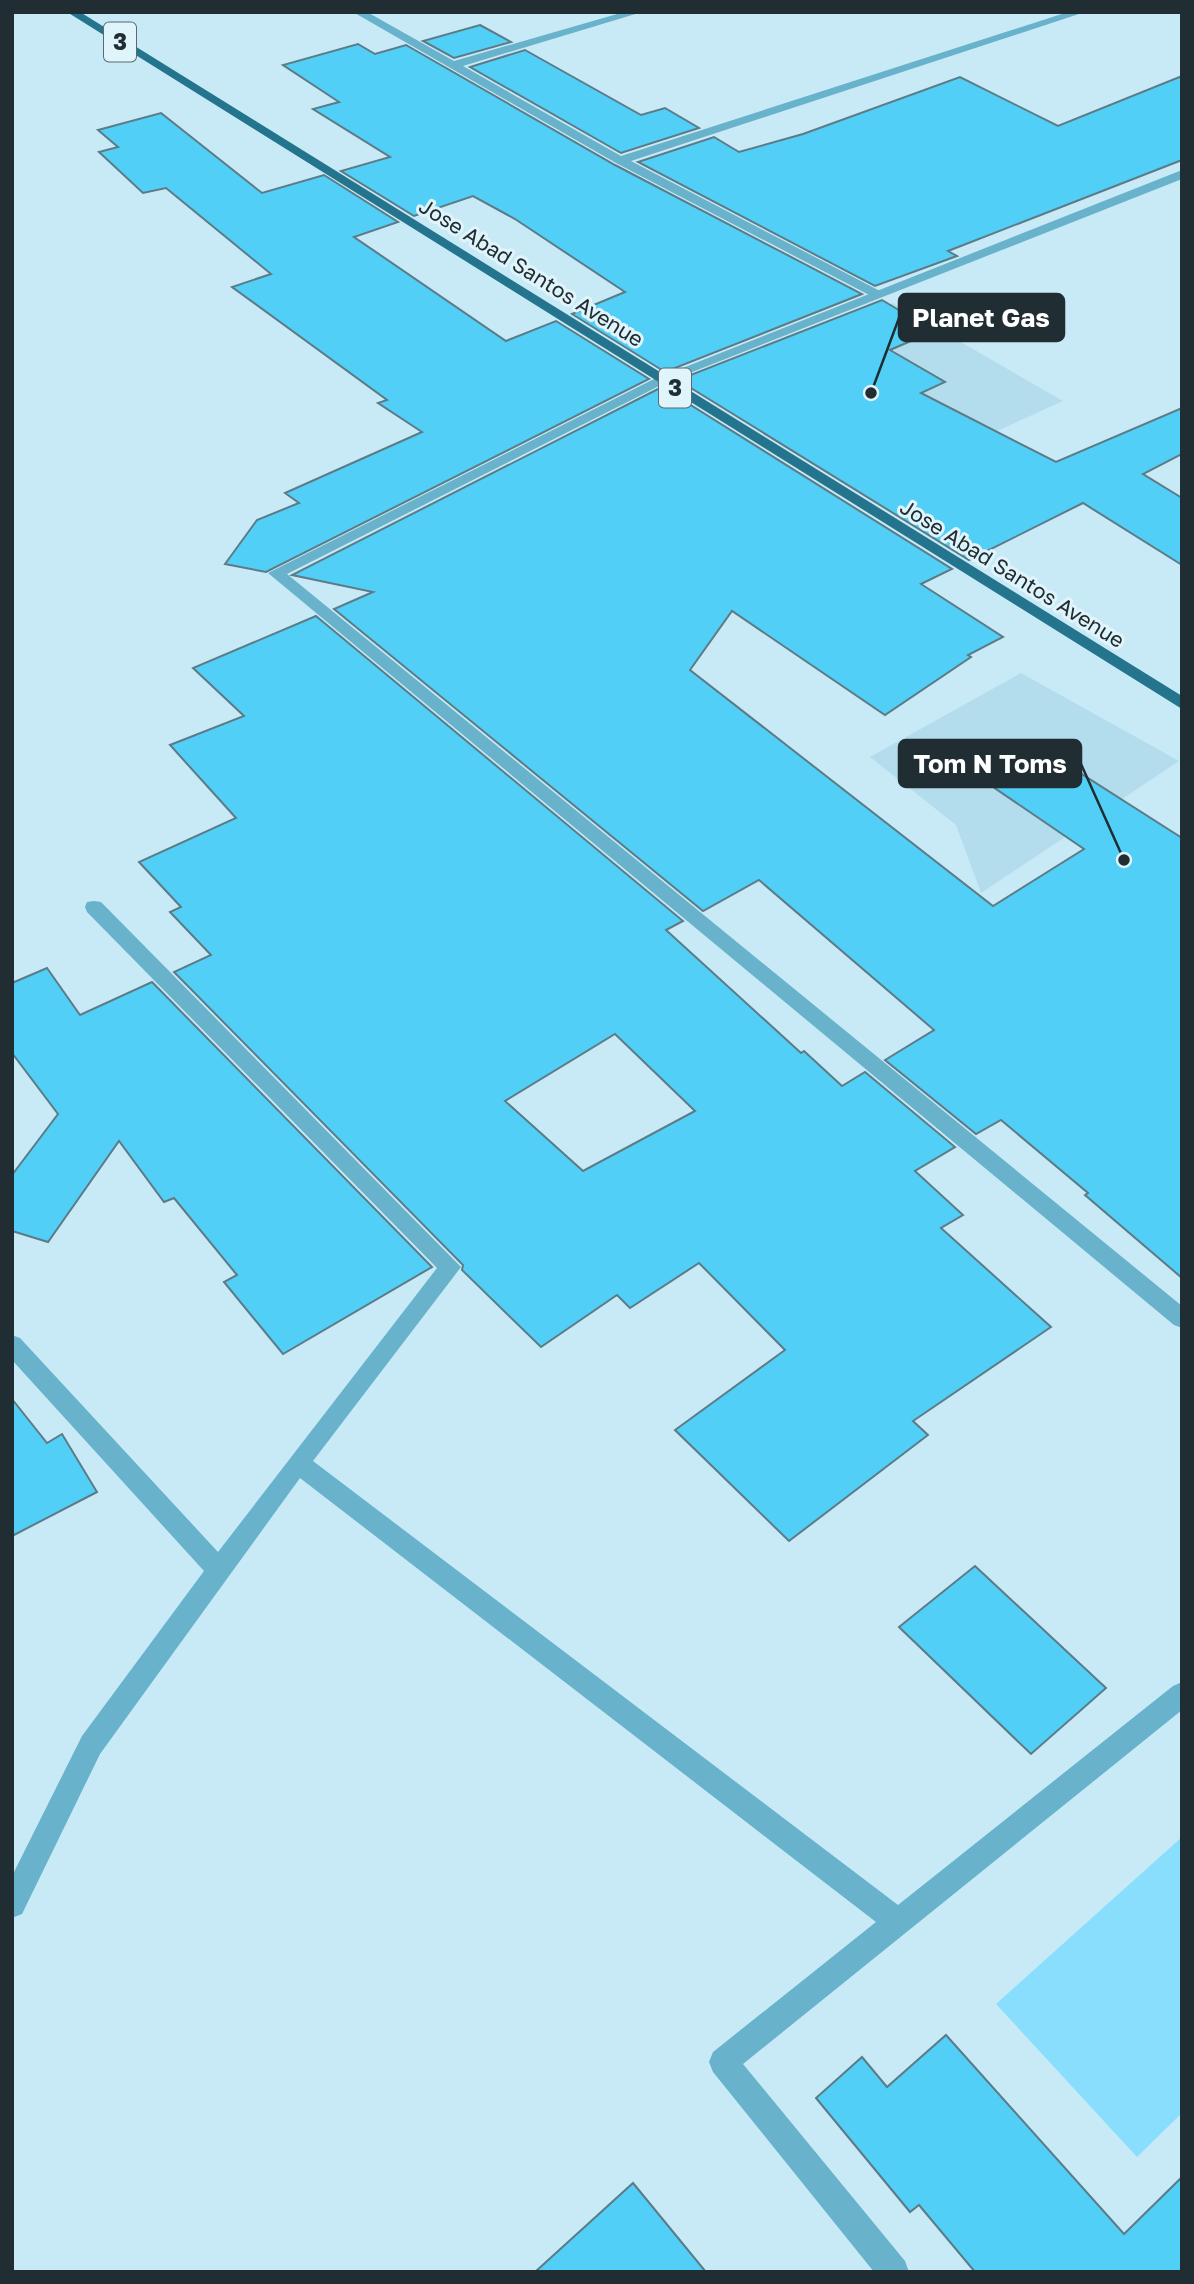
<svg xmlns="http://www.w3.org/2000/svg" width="1194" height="2284" viewBox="0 0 1194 2284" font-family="'Golos Text',sans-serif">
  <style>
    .built { fill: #b3ddec }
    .green { fill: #89defd }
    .building { fill: #51cff7; stroke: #5c7b86; stroke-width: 2; fill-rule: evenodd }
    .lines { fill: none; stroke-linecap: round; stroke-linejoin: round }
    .minor { fill: #68b2cc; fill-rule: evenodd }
    .tertiary { fill: #68b2cc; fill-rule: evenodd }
    .trunk { fill: #24748d; fill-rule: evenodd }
    .labels { text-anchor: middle; stroke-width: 6; stroke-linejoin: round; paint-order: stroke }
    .far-street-label { font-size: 21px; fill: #202d32; stroke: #e0f4fc }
    .shield { fill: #e0f4fc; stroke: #5a696f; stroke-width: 2 }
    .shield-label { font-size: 23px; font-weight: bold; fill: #202d32 }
    .leader { fill: none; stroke: #202d32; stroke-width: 2.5 }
    .callout-dot { fill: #202d32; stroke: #e0f4fc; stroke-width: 2.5 }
    .callout { fill: #202d32; stroke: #202d32; stroke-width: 2.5 }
    .callout-label { font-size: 26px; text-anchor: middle; font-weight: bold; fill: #fff }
  </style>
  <rect width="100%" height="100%" fill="#c8eaf7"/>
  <g class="built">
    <polygon points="893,303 1063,401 869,489 702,381"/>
    <polygon points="1021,673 1179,761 981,893 956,825 870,757"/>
  </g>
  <polygon class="green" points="1182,1837 1182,2113 1137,2157 996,2004"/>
  <g class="building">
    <polygon points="480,25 511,42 454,58 423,41"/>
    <polygon points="358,44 375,54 406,45 615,165 862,294 665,372 572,314 625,292 515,219 473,196 414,216 341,171 390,157 313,109 339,102 283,65"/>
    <polygon points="525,50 641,115 665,108 699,128 621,153 470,67"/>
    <polygon points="1182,76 1182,160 948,251 957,256 875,286 638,162 714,137 739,152 803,134 960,77 1058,126"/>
    <polygon points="161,113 262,193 324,175 398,222 354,237 506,341 556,321 649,379 266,572 225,564 257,520 299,503 285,493 422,432 378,403 387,400 232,287 271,274 166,188 143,193 99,152 118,147 98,130"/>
    <polygon points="882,300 934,331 890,350 945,382 921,393 1056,462 1182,408 1182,454 1143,474 1182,498 1182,565 1083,503 969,560 678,380"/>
    <polygon points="662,387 952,569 921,584 1003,637 968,655 971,657 885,715 732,611 690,670 993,906 1084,849 974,774 1030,741 1182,838 1182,1278 1085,1195 1088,1193 1001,1120 976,1134 885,1060 934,1030 759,880 703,911 334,609 373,592 292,575"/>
    <path d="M316,616L683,921L666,930L801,1053L804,1051L842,1086L865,1072L955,1147L915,1171L963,1215L941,1228L1051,1327L913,1421L928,1435L789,1541L675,1430L785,1350L699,1263L630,1308L617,1295L541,1347L462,1270L463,1265L174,972L211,955L170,912L181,907L139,862L236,818L170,745L244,716L193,668ZM615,1034L695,1111L583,1171L505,1101Z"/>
    <polygon points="47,968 80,1015 152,982 432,1267 283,1354 224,1282 237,1275 174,1198 164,1202 119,1141 48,1242 12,1231 12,1175 58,1114 12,1053 12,983"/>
    <polygon points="12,1399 47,1443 62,1434 97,1492 12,1536"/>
    <polygon points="975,1566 1106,1688 1031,1754 899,1627"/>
    <polygon points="946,2035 1124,2234 1182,2177 1182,2272 975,2272 919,2205 910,2212 816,2098 862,2057 887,2087"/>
    <polygon points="633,2183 706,2272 535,2272"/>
  </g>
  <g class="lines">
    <g class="minor">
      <polygon points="353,12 367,12 454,61 624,12 642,12 463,66 621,156 1068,12 1085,12 631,161 880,291 880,297 875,298 616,163"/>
      <polygon points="662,375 669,379 667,382 287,574 1182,1306 1182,1328 1174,1325 268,573"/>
      <polygon points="94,901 101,902 461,1267 313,1461 898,1905 1173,1686 1182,1682 1182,1710 743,2064 905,2261 909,2272 874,2272 713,2072 709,2062 713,2052 876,1922 300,1478 100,1754 22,1914 12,1918 12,1876 82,1736 204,1571 12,1360 12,1335 20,1338 218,1552 437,1268 87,912 85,907 87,902"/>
    </g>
    <polygon class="tertiary" points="1182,170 1182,179 667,382 657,382 655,379"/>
    <polygon class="trunk" points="67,12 80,12 1182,696 1182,709"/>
  </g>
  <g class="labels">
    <g class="far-street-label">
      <text transform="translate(531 273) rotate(32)" y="7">Jose Abad Santos Avenue</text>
      <text transform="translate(1012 574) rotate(32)" y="7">Jose Abad Santos Avenue</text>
    </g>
    <g class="shield">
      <rect x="104" y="22.5" width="32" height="39" rx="5"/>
      <rect x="659" y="368.5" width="32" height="39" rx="5"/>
    </g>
    <g class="shield-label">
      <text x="120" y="50">3</text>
      <text x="675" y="396">3</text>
    </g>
  </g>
  <path class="leader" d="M871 393L899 318M1124 860L1081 764"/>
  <g class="callout-dot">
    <circle cx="871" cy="393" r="7"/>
    <circle cx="1124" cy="860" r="7"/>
  </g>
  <g class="callout">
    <rect x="899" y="294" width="165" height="47" rx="7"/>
    <rect x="899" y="740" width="182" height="47" rx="7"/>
  </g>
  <g class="callout-label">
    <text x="981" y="327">Planet Gas</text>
    <text x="990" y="773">Tom N Toms</text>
  </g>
  <rect width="1194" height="2284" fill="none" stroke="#202d32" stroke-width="28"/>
</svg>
